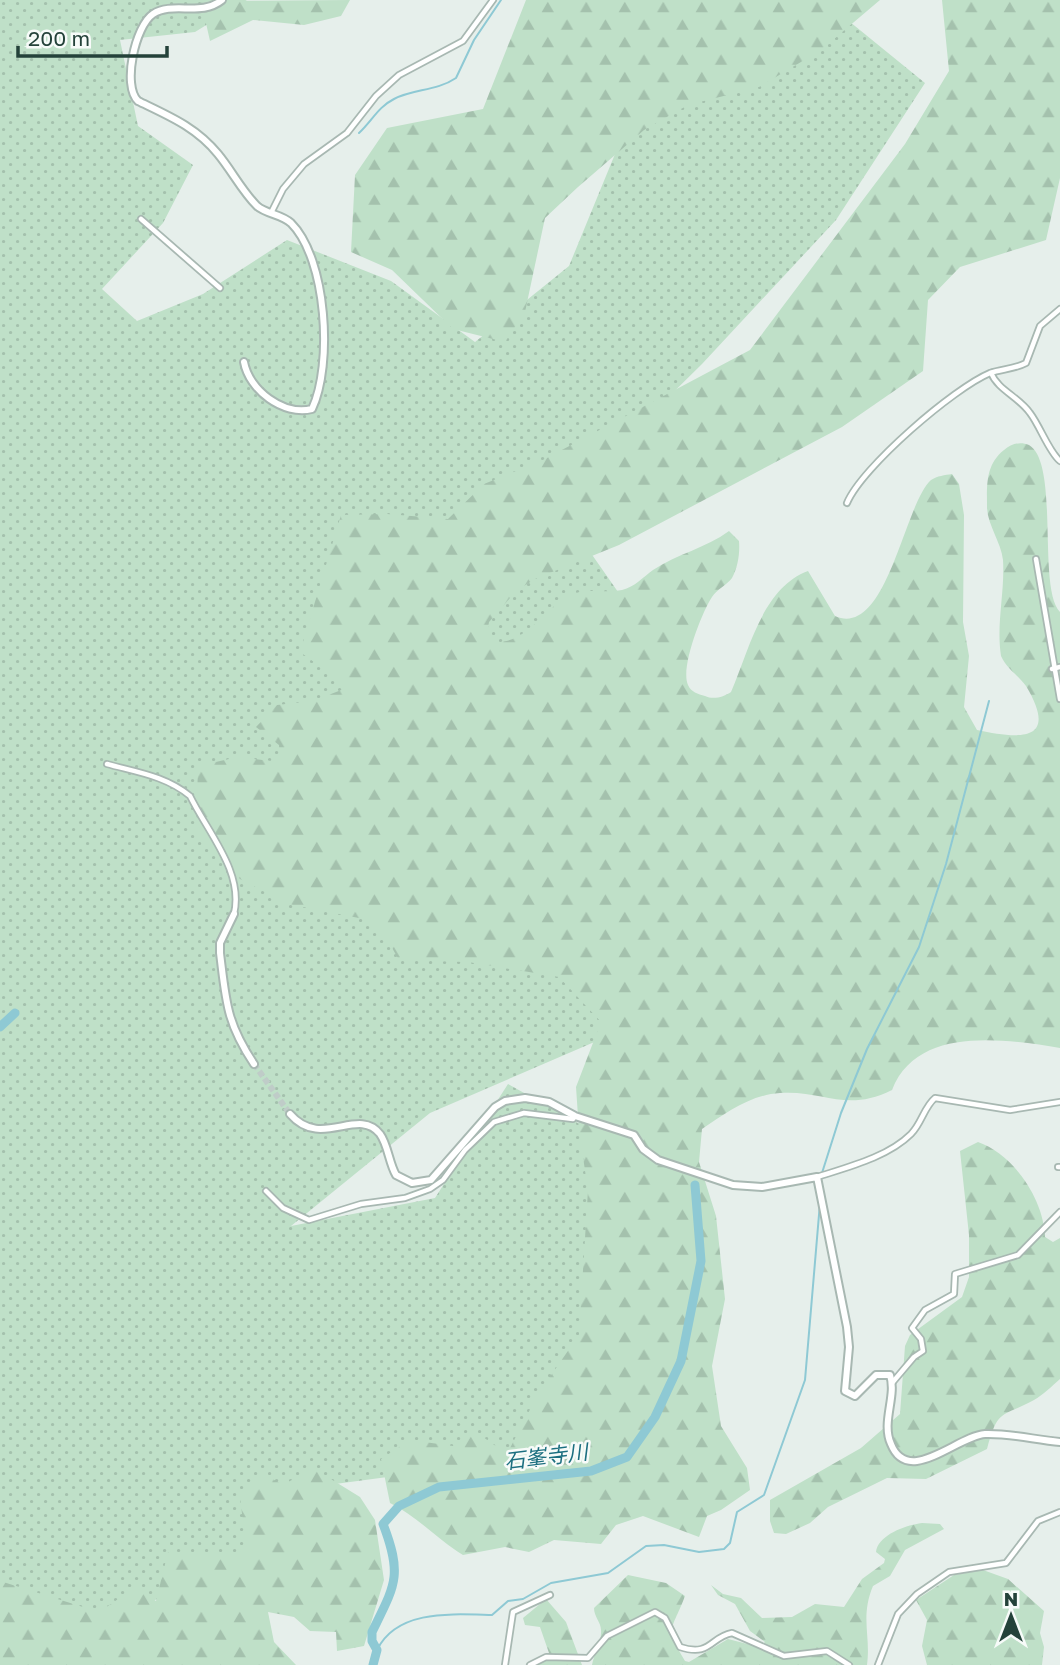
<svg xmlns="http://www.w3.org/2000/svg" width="1060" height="1665" viewBox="0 0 1060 1665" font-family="'Golos Text','Noto Sans JP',sans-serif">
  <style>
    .grass { fill: url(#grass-dots) }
    .forest { fill: url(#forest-firs) }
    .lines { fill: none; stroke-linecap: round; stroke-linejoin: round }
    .stream { stroke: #8ec9d4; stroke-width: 2 }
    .river { stroke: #8ec9d4; stroke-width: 9 }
    .tertiary-tunnel { stroke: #bfccc8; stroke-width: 6; stroke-dasharray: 6 3; stroke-linecap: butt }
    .minor-casing { stroke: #a8b8b2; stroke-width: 8 }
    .tertiary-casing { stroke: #a8b8b2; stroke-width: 10 }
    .minor { stroke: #fff; stroke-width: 4.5 }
    .tertiary { stroke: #fff; stroke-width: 6 }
    .labels { text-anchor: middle; stroke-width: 5; stroke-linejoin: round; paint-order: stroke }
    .water-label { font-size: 21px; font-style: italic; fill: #1c6f80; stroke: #f7fbf9 }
  </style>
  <defs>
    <pattern id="grass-dots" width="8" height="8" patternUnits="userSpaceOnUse" patternTransform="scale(1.75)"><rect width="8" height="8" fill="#bfe0c8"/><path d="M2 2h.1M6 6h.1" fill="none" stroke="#a4c1ad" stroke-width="1.8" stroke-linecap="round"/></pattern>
    <pattern id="forest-firs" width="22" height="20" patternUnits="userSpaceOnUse" patternTransform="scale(1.75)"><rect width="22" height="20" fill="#bfe0c8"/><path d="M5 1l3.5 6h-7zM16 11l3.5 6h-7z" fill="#a4c1ad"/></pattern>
  </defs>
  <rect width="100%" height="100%" fill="#e6efeb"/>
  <polygon class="grass" points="0,0 247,0 195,32 120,40 138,126 193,165 163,223 102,289 137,321 203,294 287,240 391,281 475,342 569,266 629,120 823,0 925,83 836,220 702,364 558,506 639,622 613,1034 430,1113 291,1226 435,1198 508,1084 605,1138 587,1357 507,1461 268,1493 262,1563 80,1626 0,1598"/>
  <g class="forest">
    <polygon points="350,0 341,16 304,25 253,20 210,41 201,1"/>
    <polygon points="526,0 880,0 821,50 759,87 688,105 644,130 578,187 545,218 525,312 505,342 453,329 392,270 351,252 355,175 387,128 483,109"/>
    <path d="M942,0H1060V178L1046,240L960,267L928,300L923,371L842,427L619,545L535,579L516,591L489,622L487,633L495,642C526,643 541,613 565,598C583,586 603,594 622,590C635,587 643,577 653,570C677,554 706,548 729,531L739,541C740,553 738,567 732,578C727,585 717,589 712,597C702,612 680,668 688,685C691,692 698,694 705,696C713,700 724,697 731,692C749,651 762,588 808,571L835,616C887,639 904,504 931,480C937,476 945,475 952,474L959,484L964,515L963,622L969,656L964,707L977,730C1019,739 1060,743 1026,686C1018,675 1007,669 1001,656C996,624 1005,592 1003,560C1001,542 988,526 987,508C987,486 985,465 1004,450C1011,444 1020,441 1029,445C1060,463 1037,589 1060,612V1048C1005,1039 917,1025 892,1090C846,1113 824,1090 780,1093C750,1095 726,1113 702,1129L699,1162L716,1216L725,1299L712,1366L721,1426L747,1468L750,1490L721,1510L707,1516L699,1537L643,1516L616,1525L601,1544L554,1540L529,1552L505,1547L463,1555C437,1539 418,1517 390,1503L381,1459L410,1440L453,1446L476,1432L507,1454L538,1394L579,1335L588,1190L579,1131L576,1087L601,1022L559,977L468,962L399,960L387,939L369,920L288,904L240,879L196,835L198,766L238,757L280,762L279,745L256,727L277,705L313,701L349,687L300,652L341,515L387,514L448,519L484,484L543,460L750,350L905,144L949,71Z"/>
    <path d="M978,1142C1013,1154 1044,1199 1045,1237L1053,1242L1060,1238V1379C1052,1386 1043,1395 1034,1400C1001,1418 998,1408 987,1449L926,1479L887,1478L828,1507L810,1523L786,1534L774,1533L770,1521V1500L861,1448L900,1414L905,1346L910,1335L962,1297L969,1277V1235L960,1151Z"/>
    <polygon points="313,1468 360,1497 375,1520 384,1580 364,1646 337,1651 336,1632 310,1631 294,1617 268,1612 274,1642 296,1665 0,1665 0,1581 99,1612 136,1587 156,1601 168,1552 247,1555 240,1497 262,1473 283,1485"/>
    <path d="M922,1523L940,1524L944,1529L905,1550L890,1576L873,1586C860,1617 871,1636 867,1665H592C594,1654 602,1641 601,1630C601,1622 594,1617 594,1608L628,1575L666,1583L685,1596C672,1631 664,1626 685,1661L689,1662L728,1639L759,1647L765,1642L750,1631L735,1604L718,1595L711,1585L723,1594L741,1598L762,1618L792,1617L815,1604L844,1607L862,1579L884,1563L885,1559L876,1552C878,1535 906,1525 922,1523Z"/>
    <polygon points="983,1570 1008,1579 1044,1611 1040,1633 1044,1647 1042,1665 927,1665 922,1646 927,1620 916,1600 954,1575"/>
    <polygon points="546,1599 566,1622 582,1665 539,1665 549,1653 540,1627 525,1625 523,1618"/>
  </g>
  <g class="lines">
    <g class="stream">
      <path d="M359,133C372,121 378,107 394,99C413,89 437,91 456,78L474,40L501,0"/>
      <polyline points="822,1173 841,1113 867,1049 919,947 946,864 989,701"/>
      <path d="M377,1650C397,1609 453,1614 492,1615L508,1601L523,1599L551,1583L608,1573L646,1546L664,1545L699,1552L724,1549L730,1543L737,1512L764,1495L805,1380L820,1203"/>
    </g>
    <g class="river">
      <polyline points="0,1027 15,1013"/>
      <path d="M373,1665L377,1650L372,1641V1632C395,1585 403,1576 383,1524L399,1506L439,1487L591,1471L627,1457L655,1417L681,1361L701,1261L695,1185"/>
    </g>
    <polyline class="tertiary-tunnel" points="254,1064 290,1114"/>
    <g class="minor-casing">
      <g id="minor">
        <polyline points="271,213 283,189 304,164 347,133 376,96 399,75 463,41 493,0"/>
        <polyline points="141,219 220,288"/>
        <path d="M991,373C998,390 1019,397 1030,413C1040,426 1049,452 1060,461"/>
        <path d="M847,503C862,467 954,388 990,373C1002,369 1015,369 1026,363L1040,326L1060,309"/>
        <polyline points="1036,559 1060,699"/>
        <polyline points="1052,669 1060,667"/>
        <path d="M107,764C136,772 166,776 190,796C208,833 244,872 234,914"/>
        <polyline points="1058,1167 1060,1167"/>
        <path d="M817,1177C848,1167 888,1157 911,1134C922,1123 924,1107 935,1098L1010,1110L1060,1102"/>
        <polyline points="266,1191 283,1208 309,1220 361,1204 405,1198 430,1189 443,1180 465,1150 494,1122 524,1113 573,1119 575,1116"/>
        <polyline points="892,1383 914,1357 923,1351 921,1339 912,1328 925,1310 954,1294 955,1274 1018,1255 1060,1212"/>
        <polyline points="505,1665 513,1612 550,1595"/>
        <path d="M530,1665L546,1657L588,1658L607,1636L655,1612L665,1618L680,1647C711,1657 710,1637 732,1633L784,1656L827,1651L849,1665"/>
        <polyline points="878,1665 898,1614 917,1594 949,1572 1006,1563 1038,1521 1060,1512"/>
      </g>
    </g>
    <g class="tertiary-casing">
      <g id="tertiary">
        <path d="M222,0C201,17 173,1 153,14C135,26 122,86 138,101C169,116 196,127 218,154C232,171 242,191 257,206C266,214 281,214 291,223C327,259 333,365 312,409C283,416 249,390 244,362"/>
        <path d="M234,914L220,943V953C226,1001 226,1022 254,1064"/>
        <path d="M290,1114C321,1150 358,1106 380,1134C388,1145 389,1163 396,1175L412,1183L431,1180L495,1107L505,1101L525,1098L549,1102L575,1116L634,1135L643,1149L658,1160L733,1185L762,1187L817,1177L847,1327L849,1347L845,1391L855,1396L876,1375H890C897,1396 881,1422 891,1444C908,1487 957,1436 985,1434C1009,1433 1036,1440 1060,1442"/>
      </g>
    </g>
    <use href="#minor" class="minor"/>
    <use href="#tertiary" class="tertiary"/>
  </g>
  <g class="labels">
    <g class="water-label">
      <text transform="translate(546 1457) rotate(-7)" y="7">石峯寺川</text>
    </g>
  </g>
  <g transform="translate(1011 1616)" stroke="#f7fbf9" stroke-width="5" paint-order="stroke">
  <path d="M0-5L12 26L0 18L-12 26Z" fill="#24423a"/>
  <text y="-10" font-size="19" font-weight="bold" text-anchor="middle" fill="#24423a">N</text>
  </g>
  <path d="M18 46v10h149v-10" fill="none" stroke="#24423a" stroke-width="3.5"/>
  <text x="28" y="46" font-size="21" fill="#24423a" stroke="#f7fbf9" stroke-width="5" paint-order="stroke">200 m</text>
</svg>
